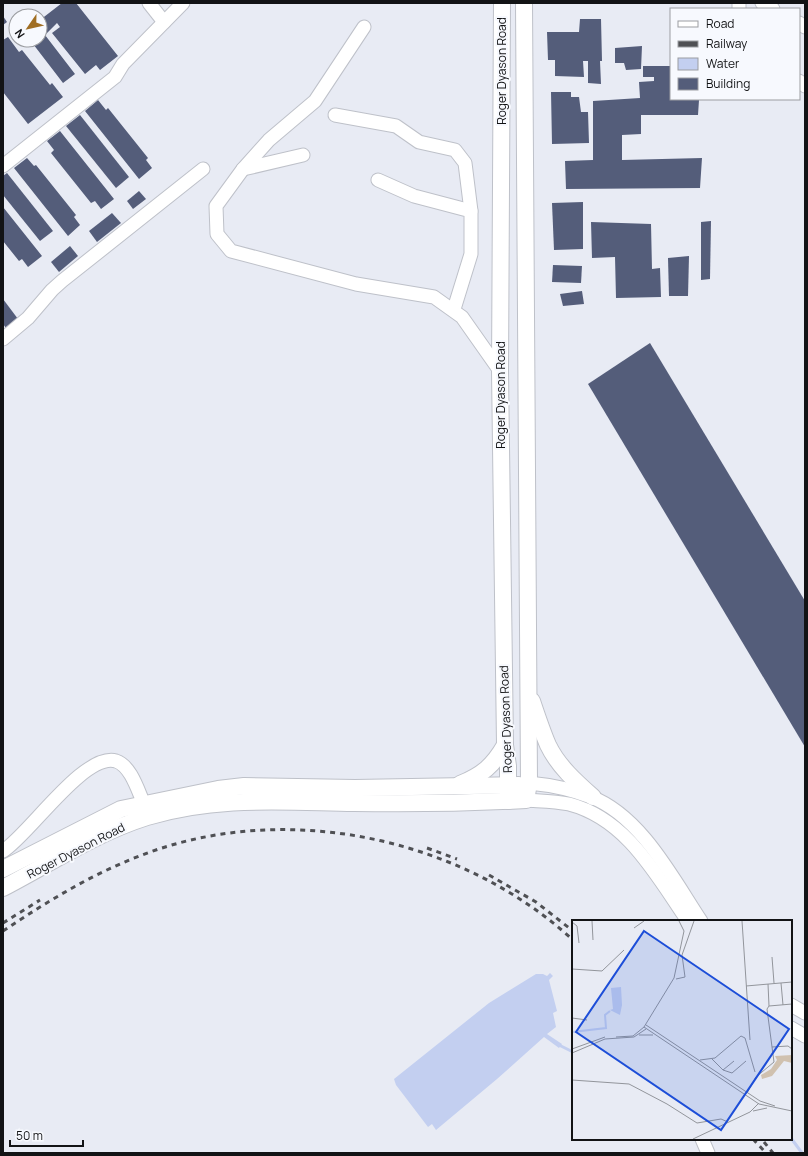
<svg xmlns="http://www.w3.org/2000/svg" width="808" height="1156" viewBox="0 0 808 1156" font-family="Manrope,sans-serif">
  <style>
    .water { fill: #c3cff0 }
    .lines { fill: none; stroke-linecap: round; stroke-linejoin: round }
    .stream { stroke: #c3cff0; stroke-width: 3 }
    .building { fill: #545d7a }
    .minor-casing { stroke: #bec1c9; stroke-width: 15 }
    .major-casing { stroke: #bec1c9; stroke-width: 18 }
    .minor { stroke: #fff; stroke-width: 13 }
    .major { stroke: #fff; stroke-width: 16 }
    .rail { stroke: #4f5054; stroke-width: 3; stroke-dasharray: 5 5; stroke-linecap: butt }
    .labels { text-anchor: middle; stroke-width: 4; stroke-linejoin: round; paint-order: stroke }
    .street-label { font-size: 12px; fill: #121315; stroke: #f7f9fe }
    .inset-river { fill: none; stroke: #c3cff0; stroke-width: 2 }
    .inset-road { fill: none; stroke: #92959b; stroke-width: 1 }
    .view { fill: #1d4ed8; fill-opacity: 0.15; stroke: #1d4ed8; stroke-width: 2 }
    .inset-edge { fill: none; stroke: #121315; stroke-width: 2 }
  </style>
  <rect width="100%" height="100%" fill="#e8ebf4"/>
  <polygon class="water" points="550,973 553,976 549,980 557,1011 553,1013 556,1027 547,1034 562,1044 559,1048 544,1037 497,1079 436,1130 432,1124 428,1127 396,1085 394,1079 489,1003 536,974 543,974 547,976"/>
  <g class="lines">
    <g class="stream">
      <polyline points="557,1044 573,1052"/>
      <polyline points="791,1138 802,1153"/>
    </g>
  </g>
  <g class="building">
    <polygon points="62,3 76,3 118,56 100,70 96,65 85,74 52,33 60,27 57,23 45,35 75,74 63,83 30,40 40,40 40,20"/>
    <polygon points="3,16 7,22 3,25"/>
    <polygon points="580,19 601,19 602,61 600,61 601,84 588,83 588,61 583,61 584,77 555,76 555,60 548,60 547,32 579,32"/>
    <polygon points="8,37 19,52 22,50 50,85 52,83 63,97 28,124 3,92 3,40"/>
    <polygon points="642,46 641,69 626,70 624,63 615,63 615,48"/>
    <polygon points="643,66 671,66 671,99 699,100 698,115 641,115 641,134 622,135 622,160 702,158 700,188 566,189 565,161 593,160 593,101 640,98 639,82 654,81 654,77 643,77"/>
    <polygon points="551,92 571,92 571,97 579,97 581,112 588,112 589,143 552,144"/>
    <polygon points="98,100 106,110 108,108 148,158 146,160 152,168 139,179 85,111"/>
    <polygon points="80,115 129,177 116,188 66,126"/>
    <polygon points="60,131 114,199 101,209 95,201 91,203 51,153 54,150 47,141"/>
    <polygon points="27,158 34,166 36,165 76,215 74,217 80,225 68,236 14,168"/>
    <polygon points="7,173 53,231 40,241 3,195 3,176"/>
    <polygon points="139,191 146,199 133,209 127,201"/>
    <polygon points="583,202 583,249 554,250 552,203"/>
    <polygon points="3,207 42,256 28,267 22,259 19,261 3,241"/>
    <polygon points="112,213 121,223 97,242 89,231"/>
    <polygon points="711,221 710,279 701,280 701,222"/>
    <polygon points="591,222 651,224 652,269 660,268 661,297 616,298 615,257 592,258"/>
    <polygon points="70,246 78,256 59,272 51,262"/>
    <polygon points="689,256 688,296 669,296 668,258"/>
    <polygon points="553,265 582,266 581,283 552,282"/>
    <polygon points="582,291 584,304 563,306 560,294"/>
    <polygon points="3,299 18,319 6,328 3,324"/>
    <polygon points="650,343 805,601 805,747 588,384"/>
  </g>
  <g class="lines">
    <g class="minor-casing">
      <g id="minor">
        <polyline points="149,3 164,22"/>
        <polyline points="739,3 739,9"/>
        <polyline points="762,3 773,9"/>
        <polyline points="799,23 805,27"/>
        <polyline points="364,27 315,101 269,140 243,169 216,206 217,234 231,251 356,284 434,297 462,317 500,371"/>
        <polyline points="799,81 805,86"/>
        <polyline points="335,115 396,126 419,142 455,150 465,163 471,211"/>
        <polyline points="3,166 115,77 123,64 183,3"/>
        <polyline points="243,169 303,155"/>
        <polyline points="378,180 414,196 471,211 471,254 454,309"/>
        <polyline points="3,339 28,318 52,290 62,281 203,169"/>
        <path d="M529,783C550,785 571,789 591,797C641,816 673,879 701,921"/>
        <path d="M526,800C540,801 555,801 569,804C627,819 656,875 688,921"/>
        <path d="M3,851C29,835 84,752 116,761C131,766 138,791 144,804"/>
        <polyline points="791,1005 805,1013"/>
        <polyline points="791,1028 805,1036"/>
        <polyline points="702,1139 708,1153"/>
      </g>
    </g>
    <g class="major-casing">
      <g id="major">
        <polyline points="502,3 500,371 505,745 508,766 508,801"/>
        <path d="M532,701C537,716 542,731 548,745C558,766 576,782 593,797"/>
        <path d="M460,784C482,775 493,766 505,745"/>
        <polyline points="3,869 121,809 218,789 244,786 355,788 519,785"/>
        <path d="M3,888C49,864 96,833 147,817C216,796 282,802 354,803C412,804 469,803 526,800L529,783L524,3"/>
      </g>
    </g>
    <use href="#minor" class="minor"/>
    <use href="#major" class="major"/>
    <g class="rail">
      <polyline points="427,848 457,859"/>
      <polyline points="489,875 536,902 573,931"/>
      <polyline points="3,923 40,900"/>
      <path d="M3,931C48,901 92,874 142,855C285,800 461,837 573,940"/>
      <polyline points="753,1139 766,1153"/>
      <polyline points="764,1142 773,1153"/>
    </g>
  </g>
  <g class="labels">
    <g class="street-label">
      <text transform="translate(502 71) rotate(-90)" y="4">Roger Dyason Road</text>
      <text transform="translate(501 395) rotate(-90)" y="4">Roger Dyason Road</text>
      <text transform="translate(506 719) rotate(-92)" y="4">Roger Dyason Road</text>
      <text transform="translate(76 851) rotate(-27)" y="4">Roger Dyason Road</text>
    </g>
  </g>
  <g transform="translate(572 920)">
    <rect width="220" height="220" fill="#e8ebf4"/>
    <path d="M220,135V143L212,141L200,156L190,159L189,155L199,149L205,140L203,136Z" fill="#d0c1af"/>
    <path d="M49,67L50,85L48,95L38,90L41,89L39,68Z" fill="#c3cff0"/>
    <path class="inset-river" d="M0,112L34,108L33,95L38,91"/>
    <path class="inset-road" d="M20,1L21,20M107,1L112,11L102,58L72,107L187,184L220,191M170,1L178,120M0,2L5,6L7,23M62,8L72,1M200,37L202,63M0,49L30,51L52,30M104,59L113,57L110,35L122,1M209,63L211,85M196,64L197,86L220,84M174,66L220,62M0,98L15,100M74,105L188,181L203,186M67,115H81M44,117L61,116L72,107M200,127L216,126L220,129M0,129L33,117M0,133L33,119L62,117L74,109M140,139L151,150L162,141M128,140L143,138L169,116L173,118L183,152M151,150L160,153L174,141M0,160L57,164L95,184L125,203L149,199L156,202M175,173L184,157L202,142L195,89L197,86M181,191L195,188M121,219L178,192L187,183"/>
    <path class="view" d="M72,11L217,109L149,210L4,112Z"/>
    <rect width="220" height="220" class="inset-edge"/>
  </g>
  <rect width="808" height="1156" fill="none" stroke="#121315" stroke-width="8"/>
  <rect x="670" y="8" width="130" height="92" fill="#f7f9fe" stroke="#9b9da1"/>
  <rect x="678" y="21" width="20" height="6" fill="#ffffff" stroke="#9b9da1"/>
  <text x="706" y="28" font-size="12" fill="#121315">Road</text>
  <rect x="678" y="41" width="20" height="6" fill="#4f5054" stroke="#9b9da1"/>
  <text x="706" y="48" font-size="12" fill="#121315">Railway</text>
  <rect x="678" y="58" width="20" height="12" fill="#c3cff0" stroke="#9b9da1"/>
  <text x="706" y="68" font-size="12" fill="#121315">Water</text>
  <rect x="678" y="78" width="20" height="12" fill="#545d7a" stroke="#9b9da1"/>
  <text x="706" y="88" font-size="12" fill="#121315">Building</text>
  <g transform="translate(28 28) rotate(236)"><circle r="19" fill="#f7f9fe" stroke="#9b9da1"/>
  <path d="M0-3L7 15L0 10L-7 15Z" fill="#a06e23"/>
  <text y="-6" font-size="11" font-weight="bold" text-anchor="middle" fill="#121315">N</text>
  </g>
  <path d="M10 1140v6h73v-6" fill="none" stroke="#121315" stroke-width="2"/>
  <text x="16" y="1140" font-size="12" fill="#121315" stroke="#f7f9fe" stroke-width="3" paint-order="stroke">50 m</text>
</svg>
